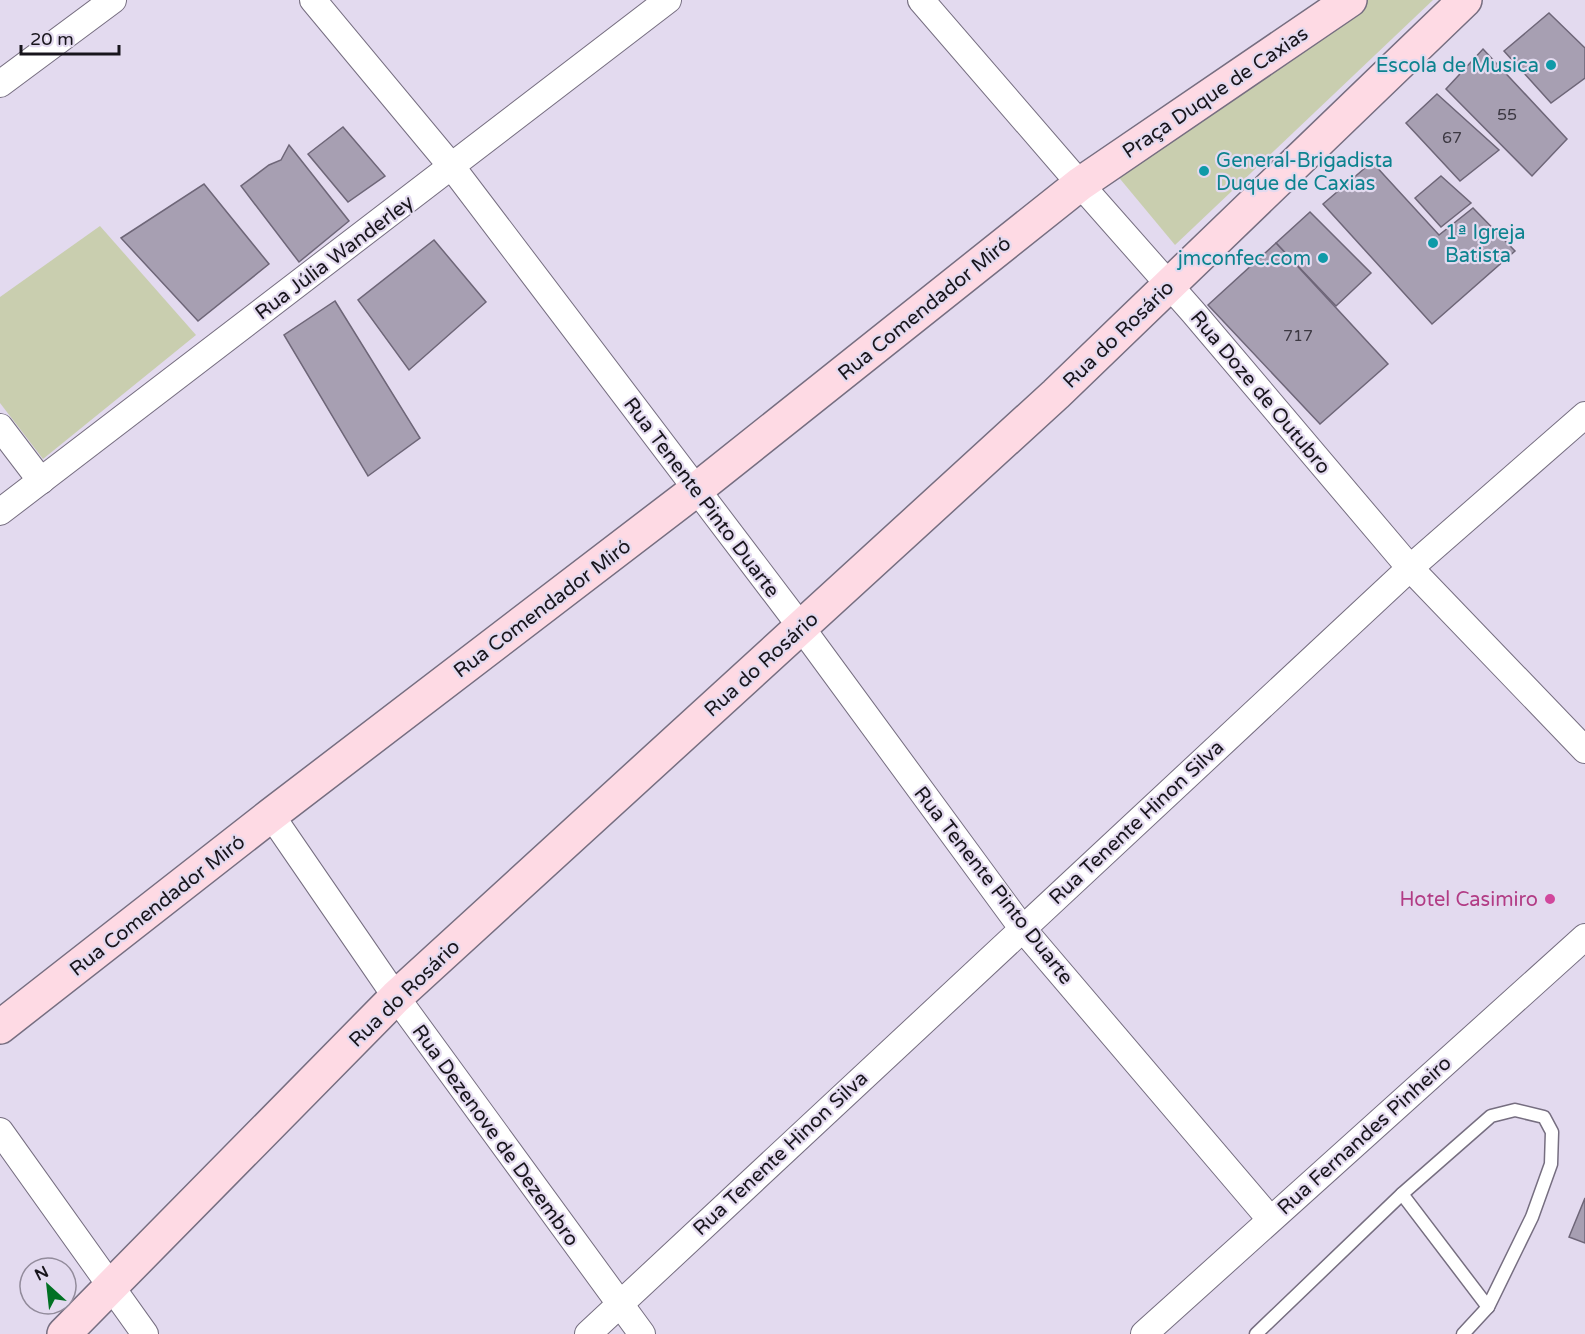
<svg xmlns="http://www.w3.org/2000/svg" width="1585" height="1334" viewBox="0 0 1585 1334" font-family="'Varela Round',sans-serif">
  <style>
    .green { fill: #c9ceaf }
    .building { fill: #a79fb2; stroke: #6e6678; stroke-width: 1.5 }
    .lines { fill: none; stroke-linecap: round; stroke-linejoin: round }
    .service-casing { stroke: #766e80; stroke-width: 15 }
    .minor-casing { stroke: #766e80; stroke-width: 28 }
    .secondary-casing { stroke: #766e80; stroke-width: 36 }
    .service { stroke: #fff; stroke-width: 12 }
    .minor { stroke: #fff; stroke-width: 26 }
    .secondary { stroke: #fedae4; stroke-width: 33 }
    .culture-dot { fill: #0f9aa8; stroke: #e3daef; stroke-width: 2 }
    .hotel-dot { fill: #d1479c; stroke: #e3daef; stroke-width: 2 }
    .labels { text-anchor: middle; stroke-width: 4.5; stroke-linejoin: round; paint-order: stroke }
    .number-label { font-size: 16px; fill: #3c3842 }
    .culture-label { font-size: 20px; fill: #0d838f; stroke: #e3daef; text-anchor: end }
    .street-label { font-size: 20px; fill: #18151c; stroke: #e3daef }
    .hotel-label { font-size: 20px; fill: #b23c85; stroke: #e3daef; text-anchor: end }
  </style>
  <rect width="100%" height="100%" fill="#e3daef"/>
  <g class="green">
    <polygon points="1367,0 1433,0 1175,245 1111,168"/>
    <polygon points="100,226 196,335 43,459 0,403 0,297"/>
  </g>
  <g class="building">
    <polygon points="1549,13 1585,48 1585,78 1551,103 1504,51"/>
    <polygon points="1483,49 1567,139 1532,176 1446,89"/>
    <polygon points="1437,94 1499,150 1460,181 1406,123"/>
    <polygon points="343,127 385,176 348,202 308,154"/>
    <polygon points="289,145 349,221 299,262 241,186 269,165 281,160"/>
    <polygon points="1372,162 1439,235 1473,208 1515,251 1432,324 1323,204"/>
    <polygon points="1441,176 1471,203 1441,227 1415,198"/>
    <polygon points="204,184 269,264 198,321 121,238"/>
    <polygon points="1310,212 1371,273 1336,306 1276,243"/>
    <polygon points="434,240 486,302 409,370 358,300"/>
    <polygon points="1276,243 1388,364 1320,424 1208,305"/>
    <polygon points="335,301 420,438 368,476 284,335"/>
    <polygon points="1585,1198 1585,1243 1569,1237"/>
  </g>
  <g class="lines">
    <g class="service-casing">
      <g id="service">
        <polyline points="1402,1194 1488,1307"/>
        <polyline points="1256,1334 1402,1194 1491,1116 1515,1110 1544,1117 1552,1132 1551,1164 1532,1217 1488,1307 1463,1334"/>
      </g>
    </g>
    <g class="minor-casing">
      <g id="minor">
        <polyline points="313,0 452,167 801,627 1022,928 1270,1219"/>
        <polyline points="921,0 1080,184 1193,312 1410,568 1585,750"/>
        <polyline points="0,84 113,0"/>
        <polyline points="0,427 41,481"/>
        <polyline points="0,512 668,0"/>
        <polyline points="271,815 396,997 642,1334"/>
        <polyline points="0,1131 145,1334"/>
        <polyline points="588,1334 1410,568 1585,415"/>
        <polyline points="1144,1334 1585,937"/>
      </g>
    </g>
    <g class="secondary-casing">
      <g id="secondary">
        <polyline points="0,1027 271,815 697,489 1080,184 1350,0"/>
        <polyline points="64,1334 396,997 1056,394 1465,0"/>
      </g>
    </g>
    <use href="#service" class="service"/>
    <use href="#minor" class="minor"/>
    <use href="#secondary" class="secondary"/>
  </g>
  <g class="culture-dot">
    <circle cx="1551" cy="65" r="6"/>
    <circle cx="1204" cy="171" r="6"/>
    <circle cx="1433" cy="243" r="6"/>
    <circle cx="1323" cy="258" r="6"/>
  </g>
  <circle class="hotel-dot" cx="1550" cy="899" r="6"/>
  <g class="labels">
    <g class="number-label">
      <text x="1507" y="120">55</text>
      <text x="1452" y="143">67</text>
      <text x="1298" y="341">717</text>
    </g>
    <g class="culture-label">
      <text x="1539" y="72">Escola de Musica</text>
      <text x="1216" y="167" text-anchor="start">General-Brigadista<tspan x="1216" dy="23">Duque de Caxias</tspan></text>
      <text x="1445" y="239" text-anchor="start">1ª Igreja<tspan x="1445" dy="23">Batista</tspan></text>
      <text x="1311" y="265">jmconfec.com</text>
    </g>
    <g class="street-label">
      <text transform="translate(1215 92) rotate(-34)" y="7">Praça Duque de Caxias</text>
      <text transform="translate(334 257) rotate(-37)" y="7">Rua Júlia Wanderley</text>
      <text transform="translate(924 308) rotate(-39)" y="7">Rua Comendador Miró</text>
      <text transform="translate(1118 334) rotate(-44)" y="7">Rua do Rosário</text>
      <text transform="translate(1261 392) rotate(50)" y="7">Rua Doze de Outubro</text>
      <text transform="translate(702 497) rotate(53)" y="7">Rua Tenente Pinto Duarte</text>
      <text transform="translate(542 608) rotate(-37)" y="7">Rua Comendador Miró</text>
      <text transform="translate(761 664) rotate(-42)" y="7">Rua do Rosário</text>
      <text transform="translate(1136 822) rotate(-43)" y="7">Rua Tenente Hinon Silva</text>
      <text transform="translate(994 885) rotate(52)" y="7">Rua Tenente Pinto Duarte</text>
      <text transform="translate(157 905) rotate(-38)" y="7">Rua Comendador Miró</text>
      <text transform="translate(404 993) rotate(-44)" y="7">Rua do Rosário</text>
      <text transform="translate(496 1135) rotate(54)" y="7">Rua Dezenove de Dezembro</text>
      <text transform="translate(1364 1135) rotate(-42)" y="7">Rua Fernandes Pinheiro</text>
      <text transform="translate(780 1153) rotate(-43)" y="7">Rua Tenente Hinon Silva</text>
    </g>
    <g class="hotel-label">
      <text x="1538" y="906">Hotel Casimiro</text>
    </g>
  </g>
  <g transform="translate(48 1286) rotate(333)"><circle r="28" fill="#e3daef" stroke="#928b9b" stroke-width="1.5"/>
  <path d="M0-4.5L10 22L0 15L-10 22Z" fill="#017123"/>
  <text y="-9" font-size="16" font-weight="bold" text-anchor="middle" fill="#18151c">N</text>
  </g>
  <path d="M21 45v9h98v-9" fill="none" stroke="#18151c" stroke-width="3"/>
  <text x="30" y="45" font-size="18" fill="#18151c" stroke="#e3daef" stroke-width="4.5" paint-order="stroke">20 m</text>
</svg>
